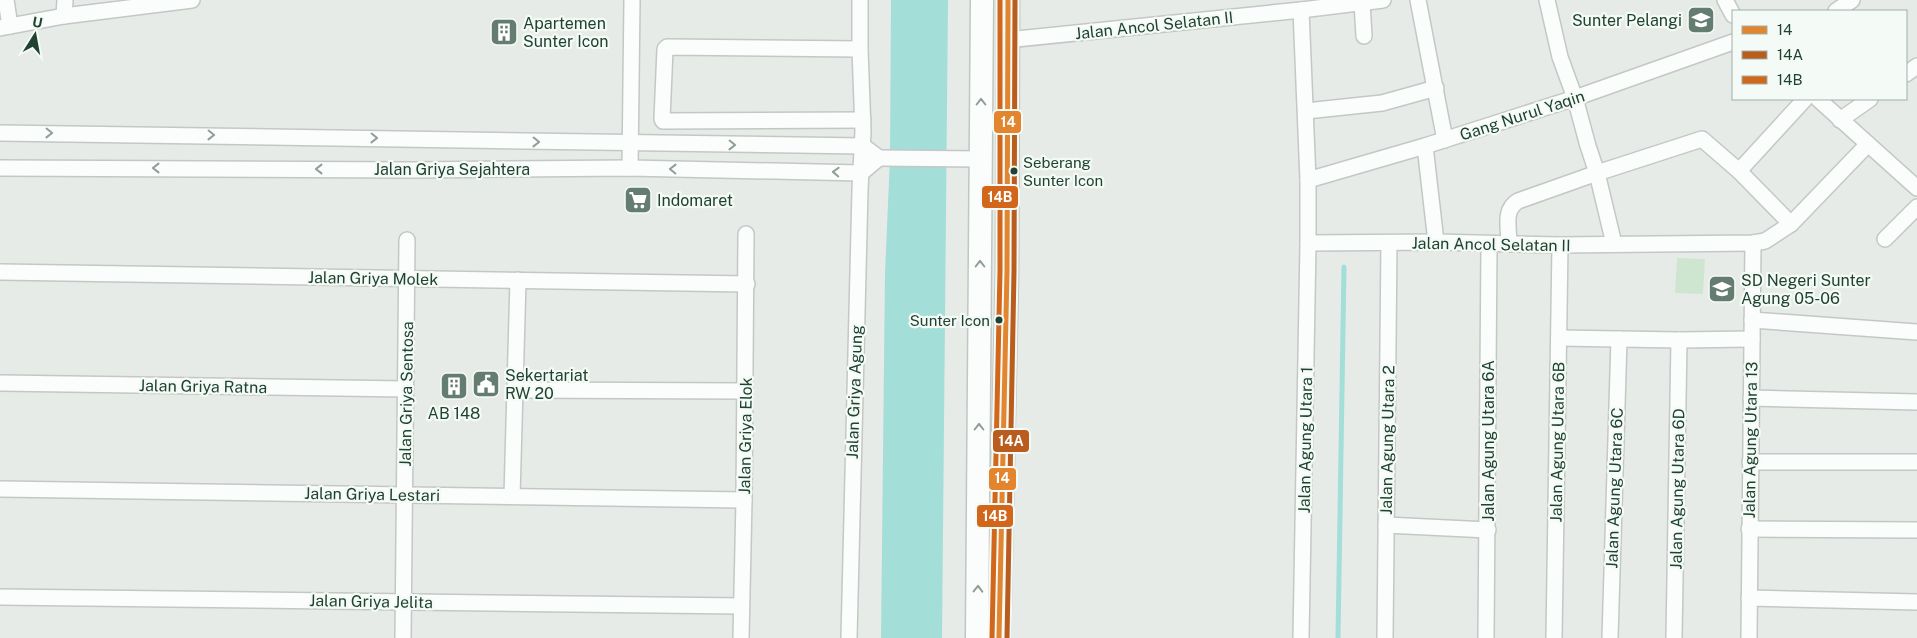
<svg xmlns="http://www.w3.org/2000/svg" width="1917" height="638" viewBox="0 0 1917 638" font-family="'Public Sans',sans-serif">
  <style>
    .green { fill: #cee6cf }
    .water { fill: #a3ded9 }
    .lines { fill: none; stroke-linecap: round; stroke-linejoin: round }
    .stream { stroke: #a3ded9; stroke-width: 5 }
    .street-casing { stroke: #c3c8c5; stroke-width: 18 }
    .secondary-casing { stroke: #bfc7c3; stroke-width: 25 }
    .street { stroke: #fbfcfc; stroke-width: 15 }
    .secondary { stroke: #fbfcfc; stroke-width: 22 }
    .bus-1-casing { stroke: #f4faf6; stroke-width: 9 }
    .bus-2-casing { stroke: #f4faf6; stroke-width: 9 }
    .bus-3-casing { stroke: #f4faf6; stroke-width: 9 }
    .bus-1 { stroke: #e3842e; stroke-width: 5 }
    .bus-2 { stroke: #ba5c1e; stroke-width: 5 }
    .bus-3 { stroke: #d2661b; stroke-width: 5 }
    .oneway { stroke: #8e9f96 }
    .bus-dot { fill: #204231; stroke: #f4faf6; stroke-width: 2 }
    .labels { text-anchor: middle; stroke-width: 4.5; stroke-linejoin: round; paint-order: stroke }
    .bus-label { font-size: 15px; fill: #204231; stroke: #f4faf6; text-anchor: start }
    .poi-label { font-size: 16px; fill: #204231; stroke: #f4faf6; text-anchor: start }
    .street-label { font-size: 16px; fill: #204231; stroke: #f4faf6 }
    .line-badge { stroke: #f4faf6; stroke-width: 2 }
    .badge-label { font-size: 14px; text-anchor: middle; font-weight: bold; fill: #fff }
  </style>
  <rect width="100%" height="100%" fill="#e6ebe8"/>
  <polygon class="green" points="1677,258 1705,259 1703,294 1675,293"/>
  <polygon class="water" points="891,0 948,0 942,638 881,638 885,273 890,158"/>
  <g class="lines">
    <polyline class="stream" points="1338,638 1344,267"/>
    <g class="street-casing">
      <g id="street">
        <polyline points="6,0 10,26"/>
        <polyline points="1418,0 1445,140"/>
        <polyline points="1547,0 1560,57 1575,98 1588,146 1597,173 1614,244"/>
        <polyline points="1725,0 1733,15"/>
        <polyline points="1362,3 1364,36"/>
        <polyline points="1301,10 1308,180 1308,243 1301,638"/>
        <polyline points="1836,11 1852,0"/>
        <polyline points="64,16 192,0"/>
        <polyline points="0,28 64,16 65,0"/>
        <polyline points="1007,40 1301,10 1383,0"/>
        <polyline points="860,49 667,47 665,49 662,119 663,121 863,120"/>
        <polyline points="1906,74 1917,66"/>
        <polyline points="1818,99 1917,188"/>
        <polyline points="1306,111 1382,103 1436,88"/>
        <polyline points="1840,120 1870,99"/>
        <polyline points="0,133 863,146 879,158"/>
        <polyline points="1425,146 1436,242"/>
        <polyline points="879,158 981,159"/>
        <polyline points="0,168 413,170 630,168 861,173 879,158"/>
        <polyline points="630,168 632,0"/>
        <polyline points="1739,171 1805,99"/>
        <polyline points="1308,180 1425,146 1575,98 1733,42"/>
        <polyline points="1885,239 1917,207"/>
        <polyline points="1308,243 1436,242 1560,245 1753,243 1765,241 1791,224 1868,144"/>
        <path d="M1509,244C1509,228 1503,210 1518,201L1597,173L1702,139L1739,171L1791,224"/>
        <polyline points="0,272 747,284"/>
        <polyline points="1752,320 1917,332"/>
        <polyline points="1559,338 1679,340 1752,339"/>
        <polyline points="0,383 406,389"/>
        <polyline points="515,390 745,391"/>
        <polyline points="1751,398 1917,402"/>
        <polyline points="1750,462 1917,462"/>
        <polyline points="0,489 744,500"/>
        <polyline points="512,496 518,280"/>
        <polyline points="1386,525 1488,530"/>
        <polyline points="1749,529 1917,530"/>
        <polyline points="0,597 741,606"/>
        <polyline points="1749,598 1917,602"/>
        <polyline points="403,638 407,240"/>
        <polyline points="741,638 744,500 746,234"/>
        <polyline points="849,638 860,190 863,131 860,49 860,0"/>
        <polyline points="1385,638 1389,243"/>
        <polyline points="1486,638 1489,244"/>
        <polyline points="1554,638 1560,245"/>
        <polyline points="1610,638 1619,339"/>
        <polyline points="1674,638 1679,340"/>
        <polyline points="1749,638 1753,243"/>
      </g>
    </g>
    <g class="secondary-casing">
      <g id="secondary">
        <polyline points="977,638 982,0"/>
        <polyline points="999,638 1007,271 1008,0"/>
      </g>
    </g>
    <use href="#street" class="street"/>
    <use href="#secondary" class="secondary"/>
    <g class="bus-1-casing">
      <polyline id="bus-1" points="999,638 1007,271 1008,0"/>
    </g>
    <g class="bus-2-casing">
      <polyline id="bus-2" points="1007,638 1014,271 1015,0"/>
    </g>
    <g class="bus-3-casing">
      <polyline id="bus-3" points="992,638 1000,271 1000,0"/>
    </g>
    <use href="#bus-1" class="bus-1"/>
    <use href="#bus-2" class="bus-2"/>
    <use href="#bus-3" class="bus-3"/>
  </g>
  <defs><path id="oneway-chevron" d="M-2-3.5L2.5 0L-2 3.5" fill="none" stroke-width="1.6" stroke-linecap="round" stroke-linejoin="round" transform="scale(1.25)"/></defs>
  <g class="oneway">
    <use href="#oneway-chevron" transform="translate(981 102) rotate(-90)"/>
    <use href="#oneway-chevron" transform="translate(49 133) rotate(1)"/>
    <use href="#oneway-chevron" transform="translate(211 135) rotate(1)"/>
    <use href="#oneway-chevron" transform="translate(374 138) rotate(1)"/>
    <use href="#oneway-chevron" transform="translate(536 142) rotate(1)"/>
    <use href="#oneway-chevron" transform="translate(732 145) rotate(1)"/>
    <use href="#oneway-chevron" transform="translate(156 168) rotate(-180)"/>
    <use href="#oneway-chevron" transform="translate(319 169) rotate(-180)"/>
    <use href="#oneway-chevron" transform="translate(673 169) rotate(-179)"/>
    <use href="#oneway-chevron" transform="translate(836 172) rotate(-178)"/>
    <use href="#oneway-chevron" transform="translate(980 264) rotate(-90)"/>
    <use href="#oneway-chevron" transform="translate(979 427) rotate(-90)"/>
    <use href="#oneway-chevron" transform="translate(978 589) rotate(-89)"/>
  </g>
  <defs>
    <g id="school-square" transform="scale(1.4375)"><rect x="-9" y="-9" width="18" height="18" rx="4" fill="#657d71" stroke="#f4faf6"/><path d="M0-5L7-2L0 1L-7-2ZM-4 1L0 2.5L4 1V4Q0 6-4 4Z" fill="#fff"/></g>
    <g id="building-square" transform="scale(1.4375)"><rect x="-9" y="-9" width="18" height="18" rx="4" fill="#657d71" stroke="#f4faf6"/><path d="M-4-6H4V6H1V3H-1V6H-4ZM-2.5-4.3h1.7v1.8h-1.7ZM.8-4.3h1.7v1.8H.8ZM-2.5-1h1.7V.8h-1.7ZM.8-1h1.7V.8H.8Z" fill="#fff"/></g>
    <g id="supermarket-square" transform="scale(1.4375)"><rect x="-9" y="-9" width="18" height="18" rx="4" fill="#657d71" stroke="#f4faf6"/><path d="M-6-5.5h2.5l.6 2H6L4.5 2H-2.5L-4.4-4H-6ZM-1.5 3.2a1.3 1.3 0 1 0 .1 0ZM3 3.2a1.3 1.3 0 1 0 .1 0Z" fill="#fff"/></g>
    <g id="civic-square" transform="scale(1.4375)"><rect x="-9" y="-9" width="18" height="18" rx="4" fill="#657d71" stroke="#f4faf6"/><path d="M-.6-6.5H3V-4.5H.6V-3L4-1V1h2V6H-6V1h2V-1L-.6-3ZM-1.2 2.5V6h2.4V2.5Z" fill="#fff"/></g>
  </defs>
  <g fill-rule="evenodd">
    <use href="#school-square" x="1701" y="20"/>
    <use href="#building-square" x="504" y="32"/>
    <use href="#supermarket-square" x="638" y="200"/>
    <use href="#school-square" x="1722" y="289"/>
    <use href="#civic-square" x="486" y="384"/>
    <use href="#building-square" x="454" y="386"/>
  </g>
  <g class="bus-dot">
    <circle cx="1014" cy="171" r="4.5"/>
    <circle cx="999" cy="320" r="4.5"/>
  </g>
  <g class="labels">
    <g class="bus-label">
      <text x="1023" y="168">Seberang<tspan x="1023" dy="18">Sunter Icon</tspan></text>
      <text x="990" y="326" text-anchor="end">Sunter Icon</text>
    </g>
    <g class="poi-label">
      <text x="1682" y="26" text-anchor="end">Sunter Pelangi</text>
      <text x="523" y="29">Apartemen<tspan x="523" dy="18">Sunter Icon</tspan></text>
      <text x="657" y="206">Indomaret</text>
      <text x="1741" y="286">SD Negeri Sunter<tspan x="1741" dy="18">Agung 05-06</tspan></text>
      <text x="505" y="381">Sekertariat<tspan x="505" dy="18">RW 20</tspan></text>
      <text x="454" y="419" text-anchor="middle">AB 148</text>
    </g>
    <g class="street-label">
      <text transform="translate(1154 25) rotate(-6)" y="6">Jalan Ancol Selatan II</text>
      <text transform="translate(1522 115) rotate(-18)" y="6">Gang Nurul Yaqin</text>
      <text x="452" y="175">Jalan Griya Sejahtera</text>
      <text transform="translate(1491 244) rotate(1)" y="6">Jalan Ancol Selatan II</text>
      <text transform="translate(373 278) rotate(1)" y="6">Jalan Griya Molek</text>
      <text transform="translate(203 386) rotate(1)" y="6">Jalan Griya Ratna</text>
      <text transform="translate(854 392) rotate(-88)" y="6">Jalan Griya Agung</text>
      <text transform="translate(406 394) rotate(-89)" y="6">Jalan Griya Sentosa</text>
      <text transform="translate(745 436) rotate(-89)" y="6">Jalan Griya Elok</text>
      <text transform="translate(1305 440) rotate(-89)" y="6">Jalan Agung Utara 1</text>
      <text transform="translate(1387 440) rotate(-89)" y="6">Jalan Agung Utara 2</text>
      <text transform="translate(1750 440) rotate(-89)" y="6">Jalan Agung Utara 13</text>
      <text transform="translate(1488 441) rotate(-90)" y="6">Jalan Agung Utara 6A</text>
      <text transform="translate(1557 442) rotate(-89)" y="6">Jalan Agung Utara 6B</text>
      <text transform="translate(1614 488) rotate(-88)" y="6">Jalan Agung Utara 6C</text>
      <text transform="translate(1677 489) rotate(-89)" y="6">Jalan Agung Utara 6D</text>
      <text transform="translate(372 494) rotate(1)" y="6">Jalan Griya Lestari</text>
      <text transform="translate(371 601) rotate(1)" y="6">Jalan Griya Jelita</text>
    </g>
  </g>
  <g class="line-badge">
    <rect x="993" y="110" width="29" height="24" rx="5" fill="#e3842e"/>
    <rect x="981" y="185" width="38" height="24" rx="5" fill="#d2661b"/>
    <rect x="992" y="429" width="38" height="24" rx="5" fill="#ba5c1e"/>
    <rect x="988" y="467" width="29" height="24" rx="5" fill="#e3842e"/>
    <rect x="976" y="504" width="38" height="24" rx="5" fill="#d2661b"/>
  </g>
  <g class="badge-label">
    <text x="1008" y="127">14</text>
    <text x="1000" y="202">14B</text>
    <text x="1011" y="446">14A</text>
    <text x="1002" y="483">14</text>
    <text x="995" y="521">14B</text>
  </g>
  <rect x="1732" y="10" width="175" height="90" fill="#f4faf6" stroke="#9fb0a7"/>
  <rect x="1742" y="26" width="25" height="8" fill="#e3842e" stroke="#9fb0a7"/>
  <text x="1777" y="35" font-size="15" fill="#204231">14</text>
  <rect x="1742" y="51" width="25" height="8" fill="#ba5c1e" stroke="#9fb0a7"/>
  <text x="1777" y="60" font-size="15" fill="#204231">14A</text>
  <rect x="1742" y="76" width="25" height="8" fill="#d2661b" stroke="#9fb0a7"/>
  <text x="1777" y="85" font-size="15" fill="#204231">14B</text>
  <g transform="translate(35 35) rotate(11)" stroke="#f4faf6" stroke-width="4" paint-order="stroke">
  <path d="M0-4L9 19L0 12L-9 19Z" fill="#204231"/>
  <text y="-8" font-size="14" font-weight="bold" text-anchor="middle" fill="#204231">U</text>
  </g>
</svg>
